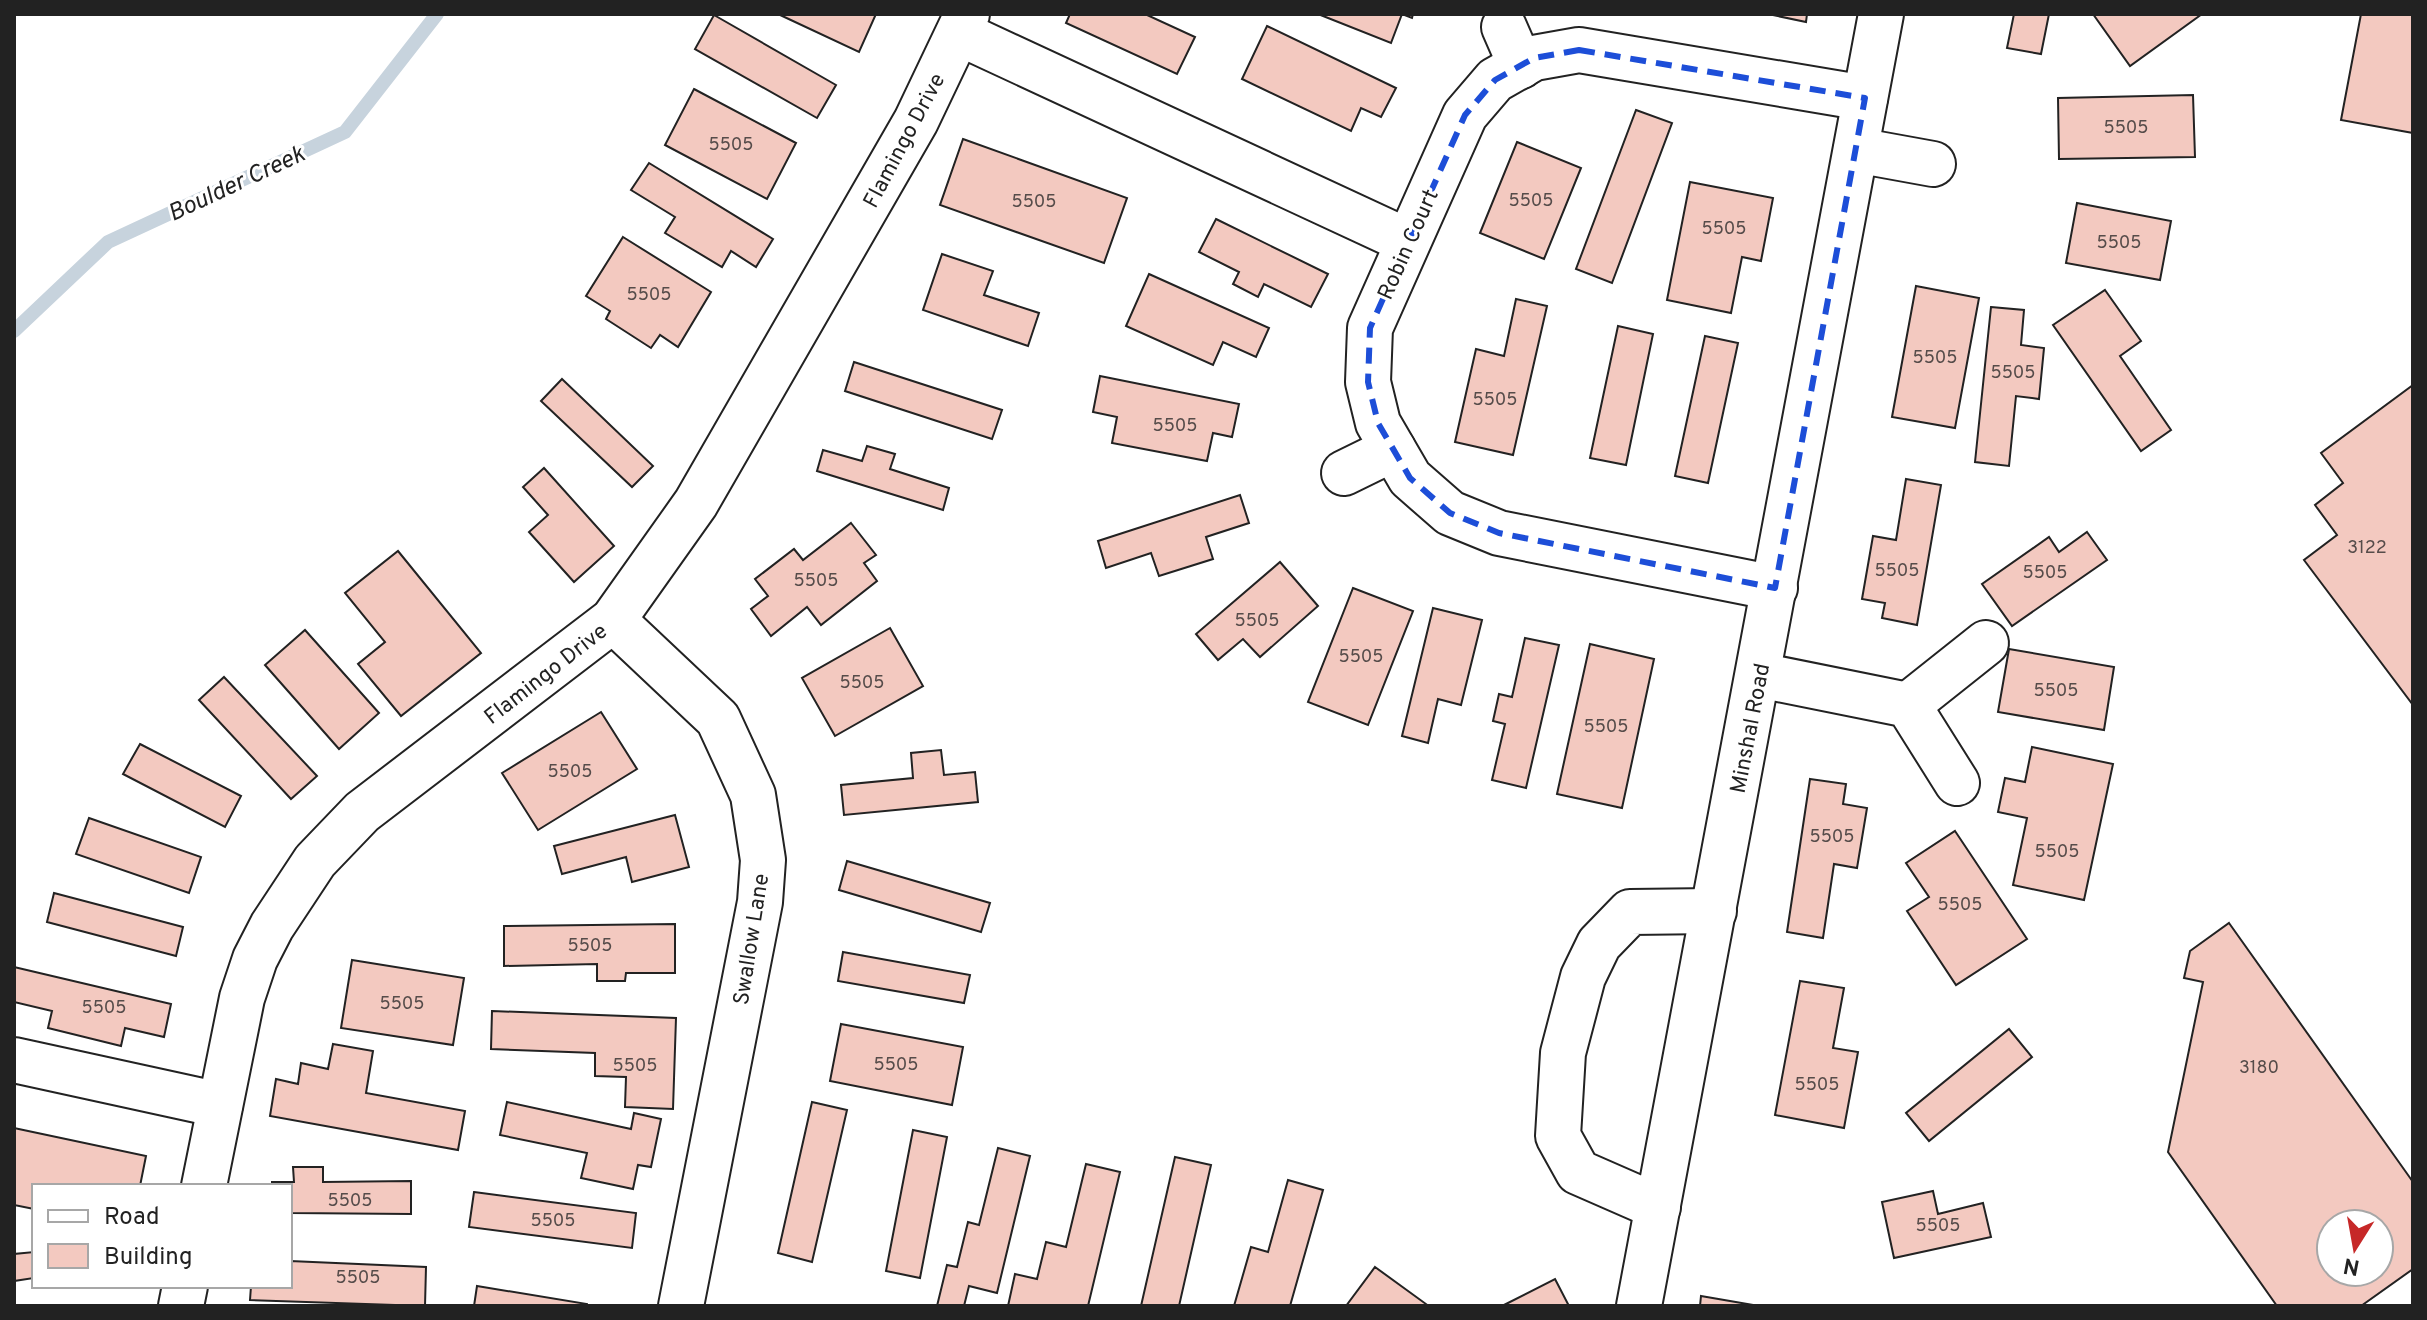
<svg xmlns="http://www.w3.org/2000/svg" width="2427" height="1320" viewBox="0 0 2427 1320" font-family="Overpass,sans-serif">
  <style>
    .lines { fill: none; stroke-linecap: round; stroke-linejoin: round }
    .stream { stroke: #c7d3dd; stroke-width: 14 }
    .building { fill: #f3c9c0; stroke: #222; stroke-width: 2; fill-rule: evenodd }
    .minor-casing { stroke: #222; stroke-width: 48 }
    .minor { stroke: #fff; stroke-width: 44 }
    .marked { fill: none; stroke: #1d4ed8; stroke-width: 6; stroke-dasharray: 16 10; stroke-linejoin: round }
    .labels { text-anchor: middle; stroke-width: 6; stroke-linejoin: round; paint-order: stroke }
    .number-label { font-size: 18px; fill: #564c4a }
    .street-label { font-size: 22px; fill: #222; stroke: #fff }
    .water-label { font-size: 24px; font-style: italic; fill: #222; stroke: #fff }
  </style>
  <rect width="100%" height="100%" fill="#fff"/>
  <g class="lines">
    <polyline class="stream" points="14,331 108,242 345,132 437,14"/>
  </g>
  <g class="building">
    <polygon points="778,14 876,14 859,52"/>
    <polygon points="1070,14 1145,14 1195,37 1177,74 1066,23"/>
    <polygon points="1318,14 1413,14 1412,18 1402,14 1391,43"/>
    <polygon points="1768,14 1807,14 1806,22"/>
    <polygon points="2014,14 2049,14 2041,54 2007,48"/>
    <polygon points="2093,14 2202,14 2130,66"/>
    <polygon points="2361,14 2413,14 2413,133 2341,120"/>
    <polygon points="714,15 836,85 817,118 695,49"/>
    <polygon points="1267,26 1396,88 1381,117 1361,108 1351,131 1242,79"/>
    <polygon points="694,89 796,143 767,199 665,145"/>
    <polygon points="2193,95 2195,157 2059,159 2058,98"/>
    <polygon points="1636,110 1672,123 1612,283 1576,269"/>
    <polygon points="963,139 1127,198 1104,263 940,205"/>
    <polygon points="1517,142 1581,168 1544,259 1480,233"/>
    <polygon points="649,163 773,239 756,267 731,251 722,267 665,233 675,217 631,190"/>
    <polygon points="1690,182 1773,198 1761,261 1742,257 1731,313 1667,300"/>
    <polygon points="2077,203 2171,221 2160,280 2066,263"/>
    <polygon points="1216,219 1328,274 1311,307 1264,284 1258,297 1233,284 1239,272 1199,252"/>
    <polygon points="623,237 711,292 678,347 660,335 651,348 606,319 610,311 586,296"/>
    <polygon points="942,254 993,271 984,295 1039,313 1028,346 923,310"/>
    <polygon points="1149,274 1269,328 1256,357 1223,342 1213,365 1126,326"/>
    <polygon points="1916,286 1979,298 1955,428 1892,417"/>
    <polygon points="2105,290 2141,341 2120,356 2171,430 2141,451 2053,325"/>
    <polygon points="1516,299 1547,306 1513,455 1455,442 1476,349 1504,356"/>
    <polygon points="1991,307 2024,310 2021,345 2044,348 2039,399 2016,396 2009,466 1975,462"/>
    <polygon points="1618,326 1653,334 1626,465 1590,458"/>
    <polygon points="1705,336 1738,343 1708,483 1675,476"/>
    <polygon points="854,362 1002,410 992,439 845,391"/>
    <polygon points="1100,376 1239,404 1232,437 1213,433 1207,461 1112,443 1117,417 1093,412"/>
    <polygon points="562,379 653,466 632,487 541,401"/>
    <polygon points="2413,385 2413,705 2304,560 2337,535 2315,505 2343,483 2321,453"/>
    <polygon points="867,446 895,454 890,469 949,488 943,510 817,471 823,450 862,461"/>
    <polygon points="544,468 614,546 574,582 529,532 548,515 523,487"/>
    <polygon points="1906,479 1941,485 1917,625 1882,618 1885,603 1862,599 1873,536 1896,540"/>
    <polygon points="1240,495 1249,523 1206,537 1213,559 1159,576 1151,553 1106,568 1098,541"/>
    <polygon points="851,523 876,555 864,563 877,581 821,625 807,607 771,636 751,609 768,596 755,579 794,549 803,560"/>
    <polygon points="2087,532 2107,560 2012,626 1982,584 2049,537 2059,552"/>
    <polygon points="398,551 481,653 401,716 358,664 385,642 345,593"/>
    <polygon points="1280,562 1318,606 1260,657 1243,639 1218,660 1196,634"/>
    <polygon points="1353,588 1413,611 1368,725 1308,702"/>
    <polygon points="1433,608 1482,620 1461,705 1438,699 1428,743 1402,736"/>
    <polygon points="890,628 923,686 835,736 802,678"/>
    <polygon points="305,630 379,713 339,749 265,665"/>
    <polygon points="1525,638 1559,645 1526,788 1492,780 1505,724 1493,721 1499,694 1512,697"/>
    <polygon points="1590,644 1654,659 1622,808 1557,794"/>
    <polygon points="2009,649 2114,667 2104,730 1998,712"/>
    <polygon points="224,677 317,776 291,799 199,700"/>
    <polygon points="601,712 637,769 538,830 502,773"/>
    <polygon points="140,744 241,796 225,827 123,774"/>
    <polygon points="2032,747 2113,764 2084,900 2013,885 2027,818 1998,812 2005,778 2025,782"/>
    <polygon points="941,750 944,775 975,772 978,802 844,815 841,785 913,778 911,753"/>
    <polygon points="1810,779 1846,784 1843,804 1867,808 1857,868 1834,864 1823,938 1787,932"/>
    <polygon points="675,815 689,867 632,882 626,857 562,874 554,846"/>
    <polygon points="89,818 201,857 189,893 76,854"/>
    <polygon points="1955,831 2027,939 1956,985 1907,911 1929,897 1906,863"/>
    <polygon points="847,861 990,903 981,932 839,890"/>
    <polygon points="54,893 183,927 176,956 47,922"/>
    <path d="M2229,923L2413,1182V1269L2361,1306H2277L2168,1152L2203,982L2184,978L2190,951ZM2331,1224H2379V1272H2331Z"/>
    <polygon points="675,924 675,973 626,973 625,981 597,981 597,964 504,966 504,926"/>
    <polygon points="843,952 970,975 964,1003 838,981"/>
    <polygon points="352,960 464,978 453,1045 341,1028"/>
    <polygon points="14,967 171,1004 164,1037 125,1028 121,1046 48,1028 52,1011 14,1002"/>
    <polygon points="1800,981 1844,988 1833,1048 1858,1052 1844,1128 1775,1115"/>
    <polygon points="492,1011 676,1018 673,1109 625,1107 626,1077 595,1076 595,1053 491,1049"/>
    <polygon points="841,1024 963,1047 952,1105 830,1081"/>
    <polygon points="2009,1029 2032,1057 1929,1141 1906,1113"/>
    <polygon points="333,1044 373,1051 366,1093 465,1111 458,1150 270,1116 276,1079 298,1084 301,1063 328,1069"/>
    <polygon points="507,1102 631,1129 634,1113 661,1119 651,1167 638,1165 633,1189 581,1178 587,1153 500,1135"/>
    <polygon points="812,1102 847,1110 812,1262 778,1253"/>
    <polygon points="14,1128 146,1156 140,1186 34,1186 34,1209 14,1205"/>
    <polygon points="913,1130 947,1137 920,1278 886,1271"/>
    <polygon points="998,1148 1030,1156 997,1293 969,1286 964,1306 937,1306 947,1265 957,1267 968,1222 979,1225"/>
    <polygon points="1175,1157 1211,1165 1179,1306 1141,1306"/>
    <polygon points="1086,1164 1120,1172 1088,1306 1008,1306 1015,1274 1037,1279 1046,1242 1066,1247"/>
    <polygon points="293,1167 323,1167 323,1182 411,1181 411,1214 290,1213 290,1186 272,1186 272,1182 294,1182"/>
    <polygon points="1288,1180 1323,1190 1290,1306 1234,1306 1251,1247 1268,1252"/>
    <polygon points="1933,1191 1938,1214 1983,1203 1991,1237 1894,1258 1882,1202"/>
    <polygon points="474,1192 636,1213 632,1248 469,1227"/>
    <polygon points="34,1252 34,1278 14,1281 14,1254"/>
    <polygon points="290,1261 426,1267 425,1306 250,1300 251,1286 290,1286"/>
    <polygon points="1375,1267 1426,1304 1424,1306 1346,1306"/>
    <polygon points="1555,1279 1569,1306 1502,1306"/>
    <polygon points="477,1286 587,1304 587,1306 474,1306"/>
    <polygon points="1701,1296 1759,1306 1700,1306"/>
  </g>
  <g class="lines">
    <g class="minor-casing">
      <g id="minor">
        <polyline points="1504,27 1521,66"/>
        <polyline points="959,33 1407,241"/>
        <polyline points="1856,150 1933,164"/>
        <polyline points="1344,473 1393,449"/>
        <polyline points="1775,588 1499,533 1450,513 1410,478 1378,423 1368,382 1370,328 1465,115 1495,80 1534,58 1579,50 1865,98"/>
        <polyline points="613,620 718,719 753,795 763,860 760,902 681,1306"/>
        <polyline points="1759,675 1908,705 1957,783"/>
        <polyline points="1908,705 1986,643"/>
        <polyline points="14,1060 220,1105"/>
        <polyline points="204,1186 242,998 255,959 272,926 315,861 362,812 613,620 696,503 916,121 967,14"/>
        <polyline points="1658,1207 1578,1172 1558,1136 1563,1053 1583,977 1599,944 1630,912 1714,911"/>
        <polyline points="181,1306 185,1286"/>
        <polyline points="1639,1306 1881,14"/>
      </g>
    </g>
    <use href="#minor" class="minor"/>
  </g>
  <path class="marked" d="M1579,50L1865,98L1775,588L1499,533L1450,513L1410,478L1378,423L1368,382L1370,328L1465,115L1495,80L1534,58Z"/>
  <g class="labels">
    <g class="number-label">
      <text x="2126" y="133">5505</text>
      <text x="731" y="150">5505</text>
      <text x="1531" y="206">5505</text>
      <text x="1034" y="207">5505</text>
      <text x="1724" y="234">5505</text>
      <text x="2119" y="248">5505</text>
      <text x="649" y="300">5505</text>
      <text x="1935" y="363">5505</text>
      <text x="2013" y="378">5505</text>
      <text x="1495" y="405">5505</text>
      <text x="1175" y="431">5505</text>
      <text x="2367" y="553">3122</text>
      <text x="1897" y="576">5505</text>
      <text x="2045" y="578">5505</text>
      <text x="816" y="586">5505</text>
      <text x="1257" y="626">5505</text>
      <text x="1361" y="662">5505</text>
      <text x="862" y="688">5505</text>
      <text x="2056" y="696">5505</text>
      <text x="1606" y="732">5505</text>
      <text x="570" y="777">5505</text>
      <text x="1832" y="842">5505</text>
      <text x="2057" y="857">5505</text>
      <text x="1960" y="910">5505</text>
      <text x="590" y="951">5505</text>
      <text x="402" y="1009">5505</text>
      <text x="104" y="1013">5505</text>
      <text x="896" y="1070">5505</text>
      <text x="635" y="1071">5505</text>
      <text x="2259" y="1073">3180</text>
      <text x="1817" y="1090">5505</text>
      <text x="350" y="1206">5505</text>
      <text x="553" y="1226">5505</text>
      <text x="1938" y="1231">5505</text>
      <text x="358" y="1283">5505</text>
    </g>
    <g class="street-label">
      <text transform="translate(903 140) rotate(-62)" y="8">Flamingo Drive</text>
      <text transform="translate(1407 244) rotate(-66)" y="8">Robin Court</text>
      <text transform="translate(545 673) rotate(-38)" y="8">Flamingo Drive</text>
      <text transform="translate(1749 728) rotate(-79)" y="8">Minshal Road</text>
      <text transform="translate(750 939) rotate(-81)" y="8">Swallow Lane</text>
    </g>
    <g class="water-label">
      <text transform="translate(236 183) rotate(-25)" y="8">Boulder Creek</text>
    </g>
  </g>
  <rect width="2427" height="1320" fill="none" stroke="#222222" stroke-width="32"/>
  <rect x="32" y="1184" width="260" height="104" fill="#ffffff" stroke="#a7a7a7" stroke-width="2"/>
  <rect x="48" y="1210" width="40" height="12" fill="#ffffff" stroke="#a7a7a7" stroke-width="2"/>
  <text x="104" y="1224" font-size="24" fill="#222222">Road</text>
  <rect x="48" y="1244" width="40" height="24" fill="#f3c9c0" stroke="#a7a7a7" stroke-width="2"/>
  <text x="104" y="1264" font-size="24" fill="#222222">Building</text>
  <g transform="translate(2355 1248) rotate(191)"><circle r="38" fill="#ffffff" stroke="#a7a7a7" stroke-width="2"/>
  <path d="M0-6L14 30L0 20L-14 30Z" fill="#c62828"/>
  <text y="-12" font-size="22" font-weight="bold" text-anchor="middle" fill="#222222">N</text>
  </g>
</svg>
